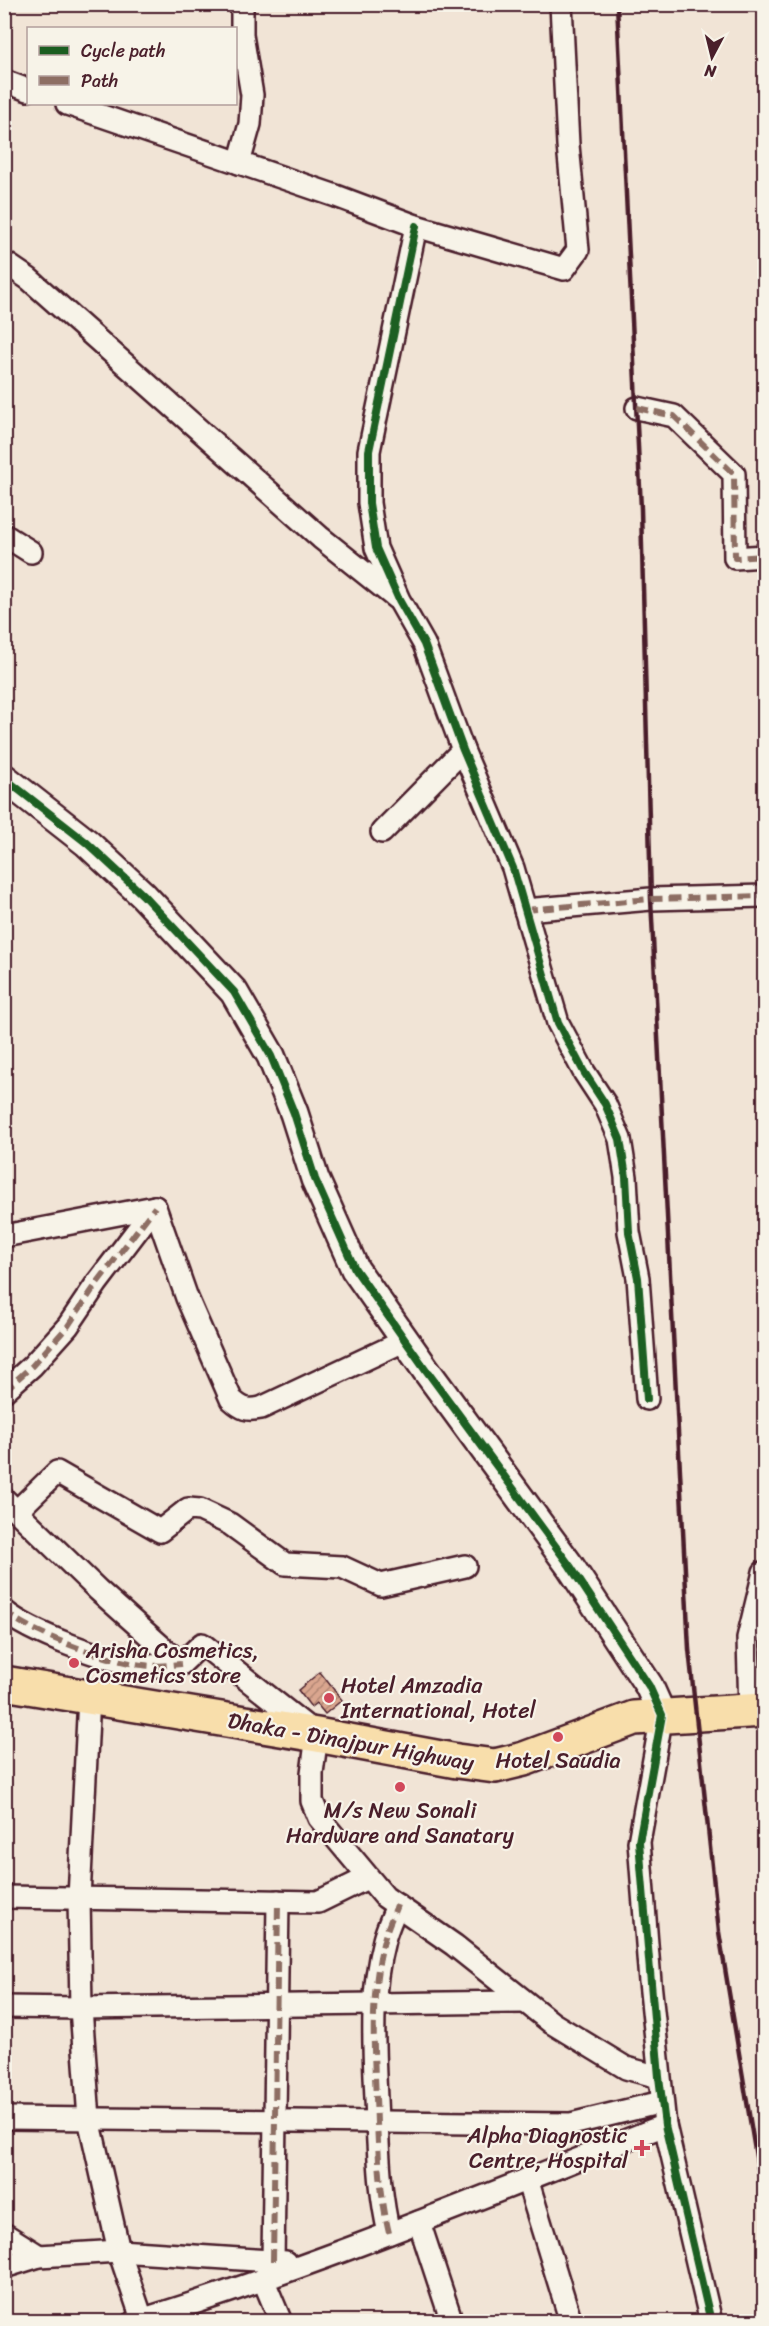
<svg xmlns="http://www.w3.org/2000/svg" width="769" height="2326" viewBox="0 0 769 2326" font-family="Sriracha,sans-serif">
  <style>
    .building { fill: url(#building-hatch); stroke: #4a1f2b; stroke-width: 1.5 }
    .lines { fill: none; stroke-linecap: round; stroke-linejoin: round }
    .minor-casing { stroke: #4a1f2b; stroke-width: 26 }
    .tertiary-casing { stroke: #4a1f2b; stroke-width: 32 }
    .trunk-casing { stroke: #4a1f2b; stroke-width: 38 }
    .minor { stroke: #f7f3e8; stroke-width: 21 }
    .tertiary { stroke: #f7f3e8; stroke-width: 27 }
    .trunk { stroke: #f8deab; stroke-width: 33 }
    .rail { stroke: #4a1f2b; stroke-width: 4.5 }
    .quiet { stroke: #8d6e63; stroke-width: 6; stroke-dasharray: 12 6; stroke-linecap: butt }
    .cycleway-casing { stroke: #f7f3e8; stroke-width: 11 }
    .cycleway { stroke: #1b5e20; stroke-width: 8 }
    .poi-dot { fill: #d1495b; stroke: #f7f3e8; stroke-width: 2 }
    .labels { text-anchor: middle; stroke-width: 4.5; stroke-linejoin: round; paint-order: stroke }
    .poi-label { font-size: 22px; fill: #4a1f2b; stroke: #f7f3e8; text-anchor: start }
    .street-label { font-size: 22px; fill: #4a1f2b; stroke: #f7f3e8 }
  </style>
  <defs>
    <pattern id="building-hatch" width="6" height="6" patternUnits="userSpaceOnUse" patternTransform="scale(1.5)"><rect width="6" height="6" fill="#daa68f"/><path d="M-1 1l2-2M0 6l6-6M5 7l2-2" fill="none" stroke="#b38775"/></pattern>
  </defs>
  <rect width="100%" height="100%" fill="#f1e4d6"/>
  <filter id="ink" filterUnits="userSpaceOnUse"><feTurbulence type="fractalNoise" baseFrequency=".0167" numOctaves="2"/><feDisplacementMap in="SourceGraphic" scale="12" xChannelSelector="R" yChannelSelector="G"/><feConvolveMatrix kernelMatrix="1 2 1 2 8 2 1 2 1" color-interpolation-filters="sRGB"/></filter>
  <g filter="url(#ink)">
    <polygon class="building" points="320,1672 342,1700 325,1714 316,1703 311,1707 298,1690"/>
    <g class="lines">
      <g class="minor-casing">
        <g id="minor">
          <polyline points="4,81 28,90"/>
          <polyline points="67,104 336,196 416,226 564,269 578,250 568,145 561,4"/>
          <polyline points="239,163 250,124 252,95 242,35 242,4"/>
          <polyline points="416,226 369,451 369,503 376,548 399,600 424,644 463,750 513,868 558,1023 584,1072 605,1104 620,1139 626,1177 629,1232 638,1278 647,1399"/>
          <polyline points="4,262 29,279 321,538 396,598"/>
          <polyline points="637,408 674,416 734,474 735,558 764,556"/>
          <polyline points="4,535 31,552"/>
          <polyline points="382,832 463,750"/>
          <polyline points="525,910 651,899 764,896"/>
          <path d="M4,1236L155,1207L187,1298L231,1399C242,1409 247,1411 261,1408L406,1340"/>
          <polyline points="4,1391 32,1366 68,1326 97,1283 155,1207"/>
          <polyline points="4,1499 98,1590 181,1664 202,1644 317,1735 312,1773 312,1801 319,1818 385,1897 454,1945 552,2023 626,2068 659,2077"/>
          <polyline points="17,1511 57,1472 160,1531 188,1509 200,1510 230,1524 285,1564 342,1567 381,1585 465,1566"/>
          <path d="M4,1611C30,1633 109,1662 143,1665C155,1667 169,1665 181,1664"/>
          <polyline points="89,1697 79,1898 81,2008 89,2119 119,2251 142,2319"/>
          <polyline points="750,1712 748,1638 764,1572"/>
          <polyline points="662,1715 639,1842 650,1982 665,2125 711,2322"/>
          <polyline points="4,1897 318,1902 367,1878"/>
          <polyline points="4,2007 81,2008 524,2002"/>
          <polyline points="4,2118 571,2124 662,2102"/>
          <polyline points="527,2179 571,2322"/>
          <polyline points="419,2222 452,2322"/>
          <path d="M389,2233C380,2195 379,2162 377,2123C375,2061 368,2001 384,1940C387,1928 393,1916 397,1905"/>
          <polyline points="4,2234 39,2256"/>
          <polyline points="273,2261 278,1901"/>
          <polyline points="4,2267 39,2256 119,2251 286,2262"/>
          <polyline points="263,2279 281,2322"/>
          <path d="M134,2322C315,2267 489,2194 665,2125"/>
        </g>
      </g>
      <g class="tertiary-casing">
        <polyline id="tertiary" points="4,778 87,843 143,895 234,992 271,1056 294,1113 315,1179 355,1269 426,1370 570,1566 649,1686 662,1715"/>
      </g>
      <g class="trunk-casing">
        <polyline id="trunk" points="4,1683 317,1735 457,1761 495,1766 524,1759 634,1718 764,1710"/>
      </g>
      <use href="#minor" class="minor"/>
      <use href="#tertiary" class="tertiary"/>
      <use href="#trunk" class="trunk"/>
      <polyline class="rail" points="617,4 641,509 651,899 689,1649 719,1932 764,2205"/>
      <g class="quiet">
        <polyline points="637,408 674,416 734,474 735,558 764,556"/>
        <polyline points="525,910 651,899 764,896"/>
        <polyline points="4,1391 32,1366 68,1326 97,1283 155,1207"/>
        <path d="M4,1611C30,1633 109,1662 143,1665C155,1667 169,1665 181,1664"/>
        <path d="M389,2233C380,2195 379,2162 377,2123C375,2061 368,2001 384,1940C387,1928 393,1916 397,1905"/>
        <polyline points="273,2261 278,1901"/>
      </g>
      <g class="cycleway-casing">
        <g id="cycleway">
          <polyline points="416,226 369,451 369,503 376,548 399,600 424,644 463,750 513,868 558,1023 584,1072 605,1104 620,1139 626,1177 629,1232 638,1278 647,1399"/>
          <polyline points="4,778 87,843 143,895 234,992 271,1056 294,1113 315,1179 355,1269 426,1370 570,1566 649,1686 662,1715 639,1842 659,2077 665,2125 711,2322"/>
        </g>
      </g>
      <use href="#cycleway" class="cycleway"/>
    </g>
  </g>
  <g class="poi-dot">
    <circle cx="74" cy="1663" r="6"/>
    <circle cx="329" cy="1698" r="6"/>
    <circle cx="558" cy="1737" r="6"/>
    <circle cx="400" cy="1787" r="6"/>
    <path d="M639 2139h6v6h6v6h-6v6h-6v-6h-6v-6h6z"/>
  </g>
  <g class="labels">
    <g class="poi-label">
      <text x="86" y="1658">Arisha Cosmetics,<tspan x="86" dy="25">Cosmetics store</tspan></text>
      <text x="341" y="1693">Hotel Amzadia<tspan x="341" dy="25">International, Hotel</tspan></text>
      <text x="558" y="1768" text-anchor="middle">Hotel Saudia</text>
      <text x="400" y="1818" text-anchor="middle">M/s New Sonali<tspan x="400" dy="25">Hardware and Sanatary</tspan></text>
      <text x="628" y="2143" text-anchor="end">Alpha Diagnostic<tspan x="628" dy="25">Centre, Hospital</tspan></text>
    </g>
    <g class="street-label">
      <text transform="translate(351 1741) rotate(10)" y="8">Dhaka - Dinajpur Highway</text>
    </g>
  </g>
  <rect width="769" height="2326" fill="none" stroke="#f7f3e8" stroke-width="24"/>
  <rect x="12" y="12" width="745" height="2302" fill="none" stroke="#4a1f2b" stroke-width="2" filter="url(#ink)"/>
  <rect x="27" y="27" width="210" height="78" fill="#f7f3e8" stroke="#b29e9c" stroke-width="1.5"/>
  <rect x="39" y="46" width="30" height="9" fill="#1b5e20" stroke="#b29e9c" stroke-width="1.5"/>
  <text x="81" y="57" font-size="18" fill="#4a1f2b">Cycle path</text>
  <rect x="39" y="76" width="30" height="9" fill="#8d6e63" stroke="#b29e9c" stroke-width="1.5"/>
  <text x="81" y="87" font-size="18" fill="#4a1f2b">Path</text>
  <g transform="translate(712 57) rotate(187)" stroke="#f7f3e8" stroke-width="4.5" paint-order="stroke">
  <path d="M0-4.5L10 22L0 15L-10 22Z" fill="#4a1f2b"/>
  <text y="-9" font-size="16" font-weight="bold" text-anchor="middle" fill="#4a1f2b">N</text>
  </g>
</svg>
